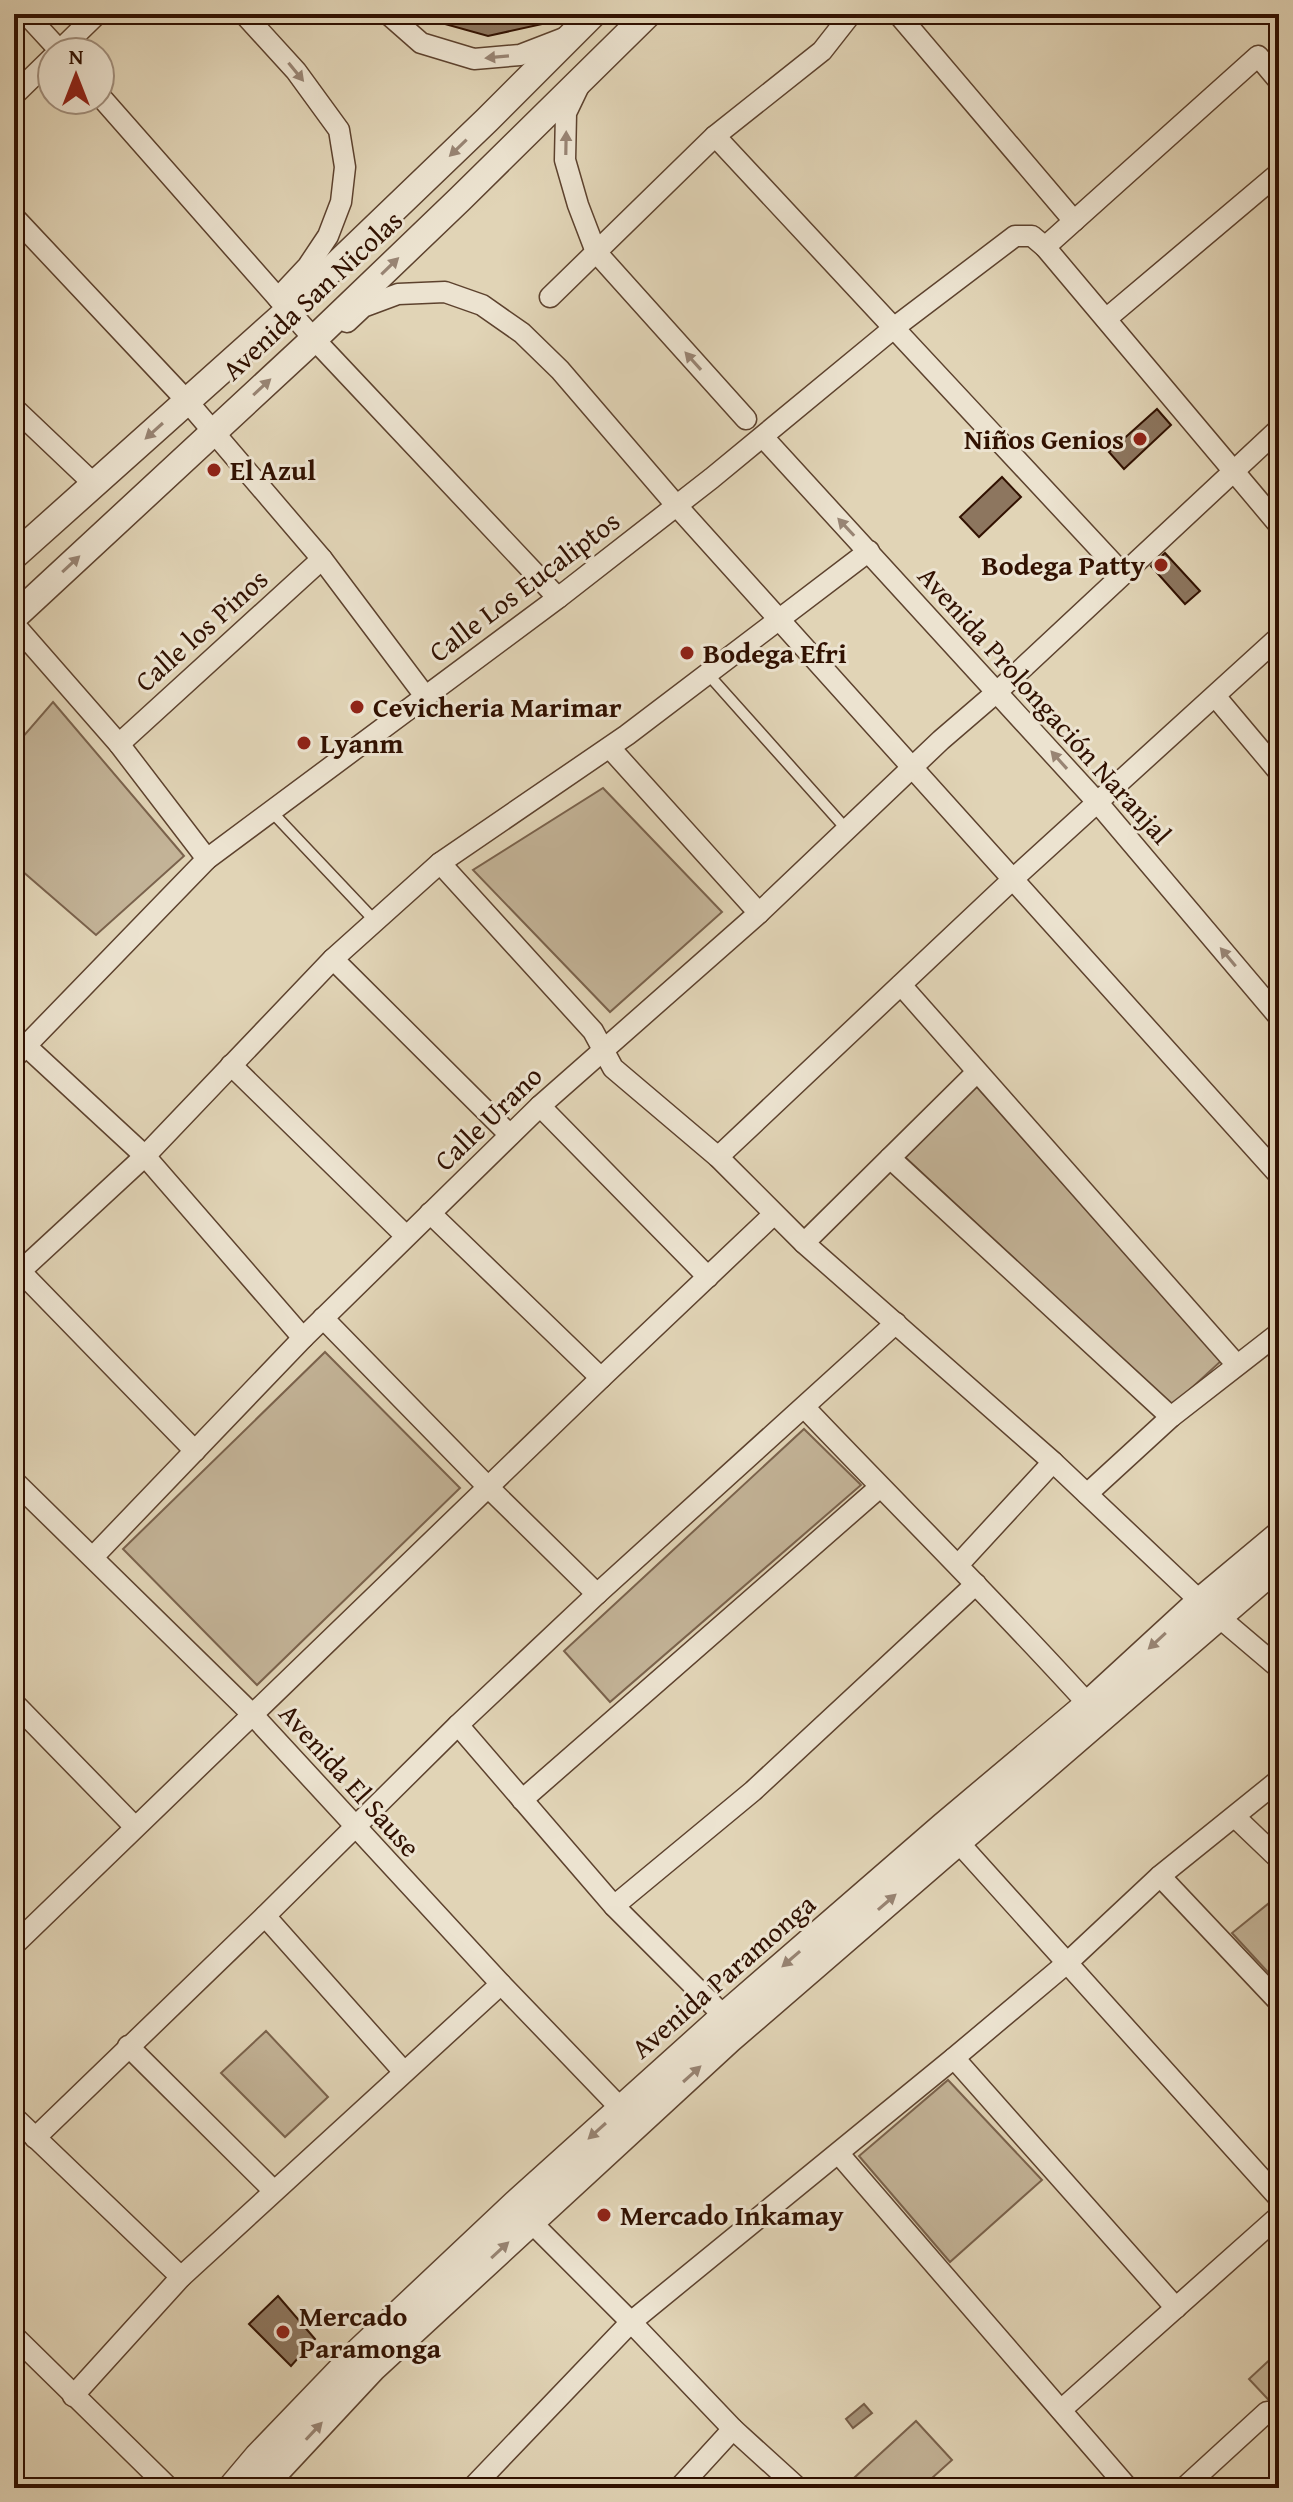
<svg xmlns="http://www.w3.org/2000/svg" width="1293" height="2502" viewBox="0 0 1293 2502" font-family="'Gentium Book Plus',serif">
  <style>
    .green { fill: #c3b397; stroke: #7a624c; stroke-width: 2 }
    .water { fill: #a59278; stroke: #775e48; stroke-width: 2 }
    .building { fill: #8d765f; stroke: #311101; stroke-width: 2 }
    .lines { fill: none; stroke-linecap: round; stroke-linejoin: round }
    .service-casing { stroke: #5d422e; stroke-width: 13 }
    .minor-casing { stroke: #5d422e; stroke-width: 23 }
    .tertiary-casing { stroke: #5d422e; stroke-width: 29 }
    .service { stroke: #ece3d0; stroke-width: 10 }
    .minor { stroke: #ece3d0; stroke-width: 20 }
    .tertiary { stroke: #ece3d0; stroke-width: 26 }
    .oneway { fill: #988473 }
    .poi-dot { fill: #8f2418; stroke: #ece3d0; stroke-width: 3 }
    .labels { text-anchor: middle; stroke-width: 6; stroke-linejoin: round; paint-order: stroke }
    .street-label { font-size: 28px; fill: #311101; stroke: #ece3d0 }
    .poi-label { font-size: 28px; font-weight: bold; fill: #311101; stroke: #ece3d0; text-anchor: start }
  </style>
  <rect width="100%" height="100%" fill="#e1d4b6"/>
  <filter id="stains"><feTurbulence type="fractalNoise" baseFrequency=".0025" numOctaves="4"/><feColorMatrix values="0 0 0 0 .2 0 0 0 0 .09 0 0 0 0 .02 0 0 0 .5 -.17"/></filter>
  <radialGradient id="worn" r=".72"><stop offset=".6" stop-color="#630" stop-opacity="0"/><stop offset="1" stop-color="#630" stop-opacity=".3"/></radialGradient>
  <g class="green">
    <polygon points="53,702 184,856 96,935 14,864 14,747"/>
    <polygon points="603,788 722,912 610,1012 473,870"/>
    <polygon points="976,1086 1221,1361 1172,1406 905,1157"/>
    <polygon points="325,1352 460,1488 257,1685 123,1549"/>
    <polygon points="804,1429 861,1485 610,1702 564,1651"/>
    <polygon points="1279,1895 1279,1984 1232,1933"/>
    <polygon points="266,2031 328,2097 285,2137 221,2073"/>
    <polygon points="948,2080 1042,2180 950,2262 859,2156"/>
    <polygon points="1279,2351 1279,2411 1249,2379"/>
    <polygon points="916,2421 952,2460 921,2488 843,2488"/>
  </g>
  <polygon class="water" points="864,2404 872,2413 853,2428 846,2419"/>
  <g class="building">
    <polygon points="427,14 555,14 556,21 488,36 427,19"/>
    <polygon points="1157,409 1171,425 1124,469 1109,452"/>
    <polygon points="1002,477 1021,497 979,537 960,517"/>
    <polygon points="1165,553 1200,591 1185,604 1151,566"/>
    <polygon points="278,2296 315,2339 291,2366 249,2324"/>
  </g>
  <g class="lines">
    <g class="service-casing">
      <g id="service">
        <polyline points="707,673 848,831"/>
        <polyline points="271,811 375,921"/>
      </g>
    </g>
    <g class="minor-casing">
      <g id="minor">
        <polyline points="26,14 61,52"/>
        <polyline points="244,14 296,71 339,130 345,167 341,202 328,236 308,266 278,298"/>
        <polyline points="388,14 421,43 474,59 520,55 564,38"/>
        <polyline points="898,14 1074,221"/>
        <polyline points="58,52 97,14"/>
        <polyline points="578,88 566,113 565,160 578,205 596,252 746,419"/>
        <polyline points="14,95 52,58"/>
        <polyline points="100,96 314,339 558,598"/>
        <polyline points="715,136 1123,574"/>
        <polyline points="14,217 187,401 322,559 425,696"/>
        <polyline points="1045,247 1258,56 1279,81"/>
        <polyline points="550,297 715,136 822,51 851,14"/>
        <polyline points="1106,319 1279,173"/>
        <polyline points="347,322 363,307 398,294 445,292 482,305 522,333 560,370 676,505 1279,1175"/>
        <polyline points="14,408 94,484"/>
        <polyline points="763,437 1098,803 1279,1017"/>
        <polyline points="14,624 119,744 207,859"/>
        <polyline points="1215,696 1279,772"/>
        <polyline points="119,744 322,559"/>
        <polyline points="610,748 759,913"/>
        <polyline points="440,863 593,1031 613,1068 718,1157 804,1243 1053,1462 1200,1601 1279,1668"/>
        <polyline points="333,959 510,1135"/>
        <polyline points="901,985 1237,1365"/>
        <polyline points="26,1046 145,1156 303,1338"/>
        <polyline points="14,1058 207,859 558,598 712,478 895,327 1015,236 1032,236 1045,247 1279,525"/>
        <polyline points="231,1065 406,1236"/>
        <polyline points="540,1106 708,1277"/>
        <polyline points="718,1157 1013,879 1279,637"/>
        <polyline points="890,1158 1171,1417"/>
        <polyline points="430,1213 601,1378"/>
        <polyline points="804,1243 977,1072"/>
        <polyline points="20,1271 195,1451"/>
        <polyline points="14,1277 145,1156 333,959 440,863 627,735 869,551"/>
        <polyline points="323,1318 489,1488 597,1594"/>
        <path d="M805,1408C902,1510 1003,1609 1097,1714"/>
        <polyline points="14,1481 252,1714 501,1984 631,2119"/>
        <polyline points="1087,1494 1171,1417 1279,1333"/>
        <polyline points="93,1557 303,1338 540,1106 759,913 941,740 998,691 1279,429"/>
        <polyline points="959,1564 1053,1462"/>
        <polyline points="14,1703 135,1827"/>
        <polyline points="458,1725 614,1906 724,2016"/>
        <polyline points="522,1800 880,1487"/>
        <polyline points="1235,1817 1279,1859"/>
        <polyline points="950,1833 1279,2198"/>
        <polyline points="1160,1876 1279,2002"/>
        <polyline points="614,1906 753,1791 976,1584"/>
        <polyline points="265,1916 404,2072"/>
        <polyline points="14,1945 601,1378 773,1215"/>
        <polyline points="128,2046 274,2191"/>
        <polyline points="954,2058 1176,2308"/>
        <polyline points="14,2117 181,2277"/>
        <polyline points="35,2138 265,1916 458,1725 597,1594 896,1323"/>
        <polyline points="839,2154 1128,2488"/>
        <polyline points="523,2214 631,2322 733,2429 798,2488"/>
        <polyline points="14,2336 169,2488"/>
        <polyline points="73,2396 181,2277 501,1984"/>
        <polyline points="1061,2410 1279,2216"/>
        <polyline points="472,2488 631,2322 954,2058 1067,1963 1160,1876 1279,1780"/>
        <polyline points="679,2488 733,2429"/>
        <polyline points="1184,2488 1267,2412"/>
      </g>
    </g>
    <g class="tertiary-casing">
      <g id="tertiary">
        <polyline points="14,556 289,310 487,120 593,14"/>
        <polyline points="14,617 314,339 460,199 648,14"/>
        <polyline points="231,2488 258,2456 359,2351 515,2204 724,2016 943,1826 1088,1704 1200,1601 1279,1535"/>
        <polyline points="261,2488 373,2368 729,2040 1279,1565"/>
      </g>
    </g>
    <use href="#service" class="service"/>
    <use href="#minor" class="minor"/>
    <use href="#tertiary" class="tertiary"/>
  </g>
  <defs><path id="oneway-solid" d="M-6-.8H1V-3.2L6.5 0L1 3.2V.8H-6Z" transform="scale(2)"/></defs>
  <g class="oneway">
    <use href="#oneway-solid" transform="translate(497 57) rotate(175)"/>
    <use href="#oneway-solid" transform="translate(296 72) rotate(51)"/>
    <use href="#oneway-solid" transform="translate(566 143) rotate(-89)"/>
    <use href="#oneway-solid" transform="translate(458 148) rotate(136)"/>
    <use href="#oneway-solid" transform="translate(390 266) rotate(-44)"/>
    <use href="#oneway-solid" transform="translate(693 361) rotate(-132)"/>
    <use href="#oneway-solid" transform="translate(262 387) rotate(-43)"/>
    <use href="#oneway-solid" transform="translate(154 431) rotate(138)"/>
    <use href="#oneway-solid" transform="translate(846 527) rotate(-133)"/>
    <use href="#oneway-solid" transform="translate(71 564) rotate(-43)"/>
    <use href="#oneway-solid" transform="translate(1059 760) rotate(-132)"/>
    <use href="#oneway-solid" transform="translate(1228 957) rotate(-130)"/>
    <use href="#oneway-solid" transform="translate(1157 1641) rotate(137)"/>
    <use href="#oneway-solid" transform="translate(887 1902) rotate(-41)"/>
    <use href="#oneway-solid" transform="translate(791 1959) rotate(139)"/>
    <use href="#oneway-solid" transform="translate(692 2074) rotate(-42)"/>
    <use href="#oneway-solid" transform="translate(597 2131) rotate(138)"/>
    <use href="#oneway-solid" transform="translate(500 2250) rotate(-43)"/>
    <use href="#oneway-solid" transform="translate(314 2431) rotate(-47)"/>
  </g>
  <g class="poi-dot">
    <circle cx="1140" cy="439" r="8"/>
    <circle cx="214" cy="470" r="8"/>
    <circle cx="1161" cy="565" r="8"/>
    <circle cx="687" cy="653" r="8"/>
    <circle cx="357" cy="707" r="8"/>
    <circle cx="304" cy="743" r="8"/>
    <circle cx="604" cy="2215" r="8"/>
    <circle cx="283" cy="2332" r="8"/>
  </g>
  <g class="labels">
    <g class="street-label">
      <text transform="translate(312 295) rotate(-43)" y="10">Avenida San Nicolas</text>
      <text transform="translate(524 586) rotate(-37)" y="10">Calle Los Eucaliptos</text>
      <text transform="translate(201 630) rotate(-42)" y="10">Calle los Pinos</text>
      <text transform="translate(1045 705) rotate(48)" y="10">Avenida Prolongación Naranjal</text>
      <text transform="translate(488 1118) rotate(-44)" y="10">Calle Urano</text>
      <text transform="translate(350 1780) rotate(48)" y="10">Avenida El Sause</text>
      <text transform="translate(723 1976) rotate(-41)" y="10">Avenida Paramonga</text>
    </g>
    <g class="poi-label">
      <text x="1124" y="449" text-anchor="end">Niños Genios</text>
      <text x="230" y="480">El Azul</text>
      <text x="1145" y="575" text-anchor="end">Bodega Patty</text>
      <text x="703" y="663">Bodega Efri</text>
      <text x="373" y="717">Cevicheria Marimar</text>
      <text x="320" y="753">Lyanm</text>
      <text x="620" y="2225">Mercado Inkamay</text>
      <text x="299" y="2326">Mercado<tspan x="299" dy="32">Paramonga</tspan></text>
    </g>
  </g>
  <rect width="1293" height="2502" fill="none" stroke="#e1d4b6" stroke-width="48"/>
  <rect x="16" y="16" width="1261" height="2470" fill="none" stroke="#311101" stroke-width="4"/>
  <rect x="24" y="24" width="1245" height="2454" fill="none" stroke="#311101" stroke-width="2"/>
  <g transform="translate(76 76)"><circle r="38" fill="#ece3d0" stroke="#a18f7d" stroke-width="2"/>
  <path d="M0-6L14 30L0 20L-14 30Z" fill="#8f2418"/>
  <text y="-12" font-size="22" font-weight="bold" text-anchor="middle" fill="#311101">N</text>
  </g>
  <rect width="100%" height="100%" filter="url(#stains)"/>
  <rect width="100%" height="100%" fill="url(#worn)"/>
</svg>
